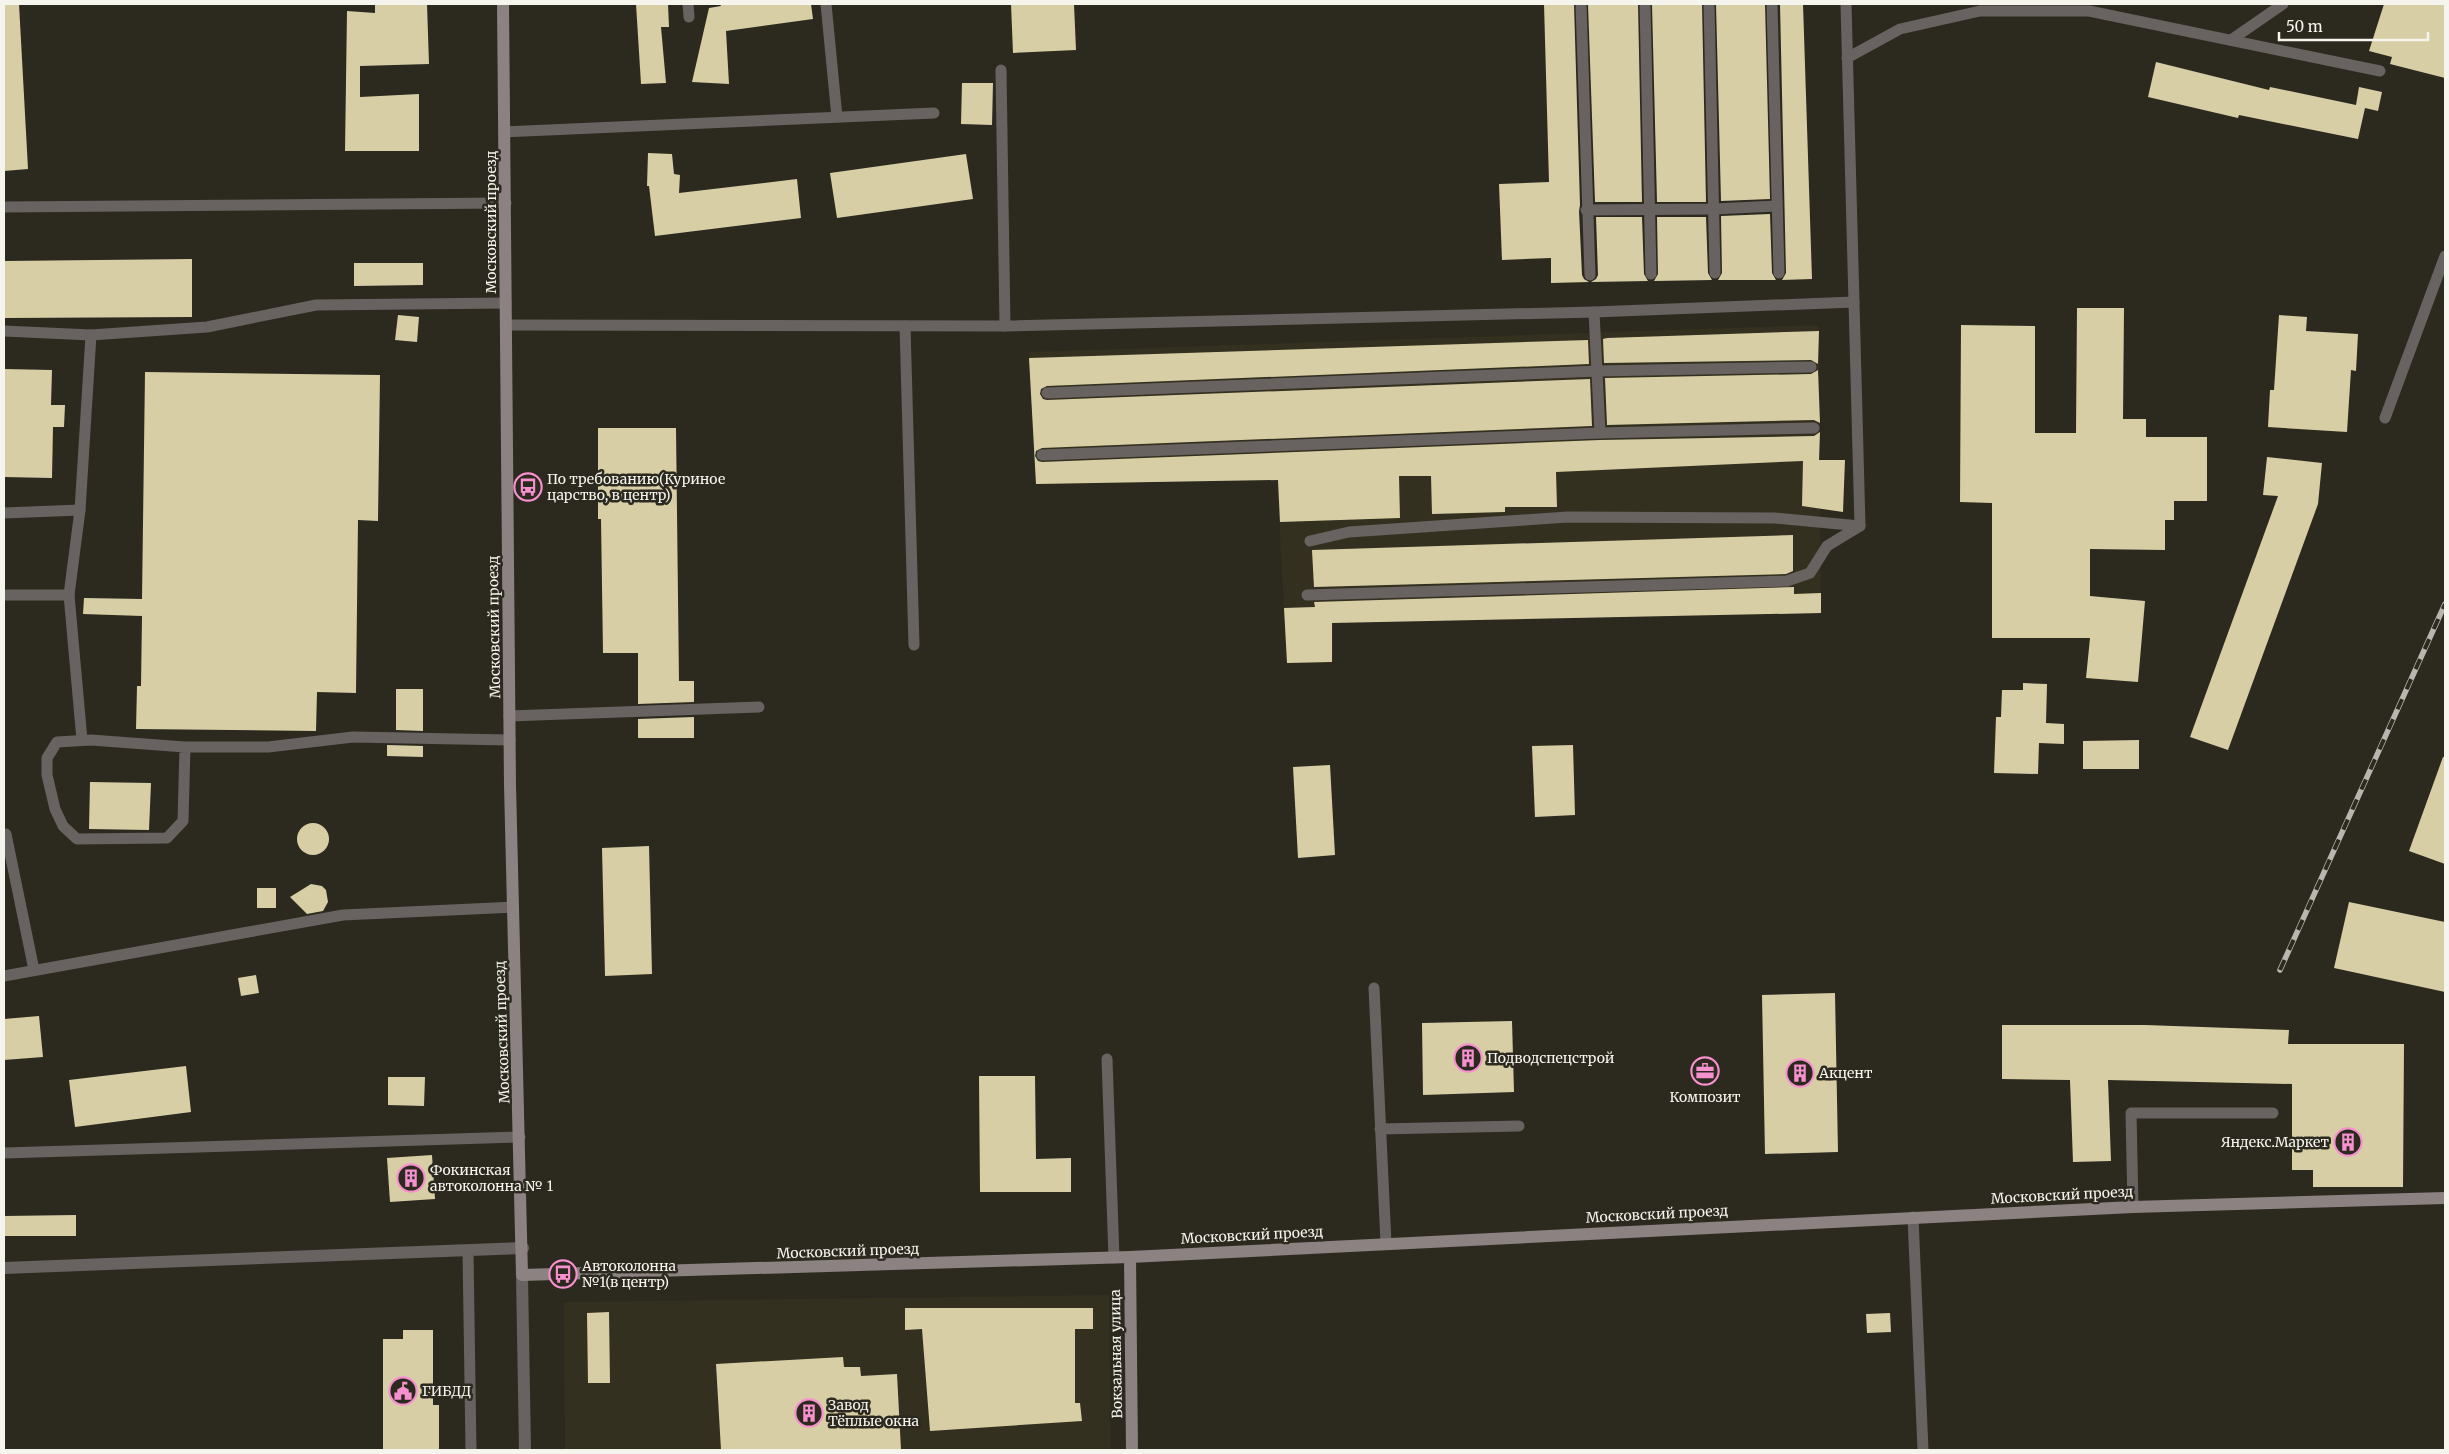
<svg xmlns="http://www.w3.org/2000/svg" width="2449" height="1454" viewBox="0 0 2449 1454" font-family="Merriweather,serif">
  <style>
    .built { fill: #34301f }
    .building { fill: #d8cea6 }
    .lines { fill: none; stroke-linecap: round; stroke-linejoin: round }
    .lane { stroke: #686261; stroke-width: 11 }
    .street { stroke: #686261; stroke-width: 12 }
    .secondary { stroke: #8b8281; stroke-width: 12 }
    .rail-casing { stroke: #b8b6ae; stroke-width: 5.5 }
    .rail { stroke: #2c291f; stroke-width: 4; stroke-dasharray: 11; stroke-linecap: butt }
    .labels { text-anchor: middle; stroke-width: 5; stroke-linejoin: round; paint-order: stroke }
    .street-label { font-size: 14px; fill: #f5f4ed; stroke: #2c291f }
    .poi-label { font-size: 14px; fill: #f5f4ed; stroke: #2c291f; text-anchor: start }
  </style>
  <rect width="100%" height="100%" fill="#2c291f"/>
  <g class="built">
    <polygon points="1819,325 1821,613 1333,622 1333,662 1287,663 1277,480 1036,484 1029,352"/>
    <polygon points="1109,1295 1111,1450 565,1450 564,1302"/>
  </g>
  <g class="building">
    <polygon points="4,4 19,4 28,169 4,171"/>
    <polygon points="375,4 427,4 429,64 360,66 360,97 419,94 419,151 345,151 347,11 375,13"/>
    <polygon points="636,4 668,4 669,27 661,27 666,83 641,84"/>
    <polygon points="720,4 811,4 813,19 726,31 729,84 692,82 709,8 721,6"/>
    <polygon points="1011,4 1074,4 1076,50 1013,53"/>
    <polygon points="1544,4 1574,4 1580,205 1579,211 1582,275 1584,279 1589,282 1551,283 1551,258 1502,260 1499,184 1549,182"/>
    <polygon points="1588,4 1638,4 1642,202 1595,202"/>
    <polygon points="1652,4 1702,4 1706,202 1657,202"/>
    <polygon points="1716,4 1765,4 1770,199 1721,201"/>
    <polygon points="1780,4 1803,4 1812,279 1782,280 1786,273"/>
    <polygon points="2384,4 2445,4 2445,78 2390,64 2392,57 2369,51"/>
    <polygon points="2156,62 2269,90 2270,87 2356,105 2359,87 2382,92 2378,111 2365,108 2358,139 2239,115 2238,118 2148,97"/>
    <polygon points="962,83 993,83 992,125 961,124"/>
    <polygon points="648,153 672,154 674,174 680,175 679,193 797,179 801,218 655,236 649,186 647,186"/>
    <polygon points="966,154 973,199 837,218 830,173"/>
    <polygon points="1770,214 1772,273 1776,280 1718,280 1722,273 1721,216"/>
    <polygon points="1596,217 1642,217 1644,274 1648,281 1591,282 1596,279 1598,275"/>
    <polygon points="1657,217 1706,217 1708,273 1712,280 1654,281 1658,274"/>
    <polygon points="192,259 192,317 4,318 4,261"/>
    <polygon points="354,263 423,263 423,285 354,286"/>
    <polygon points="2077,308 2124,308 2123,419 2146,419 2146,437 2207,437 2207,501 2174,501 2174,520 2165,520 2165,550 2090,549 2090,596 2145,601 2138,682 2086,678 2090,638 1992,638 1992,503 1960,502 1961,325 2035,326 2035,433 2076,433"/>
    <polygon points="398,315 419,317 417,342 395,340"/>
    <polygon points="2279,315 2307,317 2306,331 2358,334 2356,371 2351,370 2347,432 2268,427 2270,390 2274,390"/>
    <polygon points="1819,331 1818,364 1811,360 1604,363 1603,339 1607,338"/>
    <polygon points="1588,340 1589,364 1047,386 1041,389 1040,394 1043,399 1047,400 1590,379 1592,426 1042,448 1036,451 1035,456 1038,461 1042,462 1600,440 1814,436 1820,432 1819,460 1845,460 1843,512 1802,506 1803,461 1556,472 1557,507 1505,507 1505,512 1432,514 1431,476 1399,476 1400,518 1280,522 1278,480 1036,484 1029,358"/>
    <polygon points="4,369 52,370 51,405 65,405 64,427 53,427 52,478 4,477"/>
    <polygon points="1818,370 1820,423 1814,420 1607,425 1605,378 1811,374"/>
    <polygon points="145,372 380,375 378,521 358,520 356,693 317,692 316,731 136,729 137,686 141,686 142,616 83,614 84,598 142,599"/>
    <polygon points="598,428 676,428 679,681 694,681 694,702 638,704 638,653 603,653 601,519 598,519"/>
    <polygon points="2267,457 2322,463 2318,504 2228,750 2190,737 2278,496 2263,495"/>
    <polygon points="1793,535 1793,571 1786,574 1314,587 1312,550"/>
    <polygon points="1794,587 1794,594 1821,593 1821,613 1332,623 1332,662 1287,663 1284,608 1315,607 1314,602"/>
    <polygon points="2023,683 2047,684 2046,723 2064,724 2064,744 2039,743 2038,774 1994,773 1996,717 2001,717 2002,690 2023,690"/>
    <polygon points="396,689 423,689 423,731 396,730"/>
    <polygon points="694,717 694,738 638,738 638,719"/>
    <polygon points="2139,740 2139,769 2083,769 2083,741"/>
    <polygon points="387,745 423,746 423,757 387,756"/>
    <polygon points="1573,745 1575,815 1535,817 1532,746"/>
    <polygon points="2443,757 2445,757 2445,864 2409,851"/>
    <polygon points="1330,765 1335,855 1298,858 1293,767"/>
    <polygon points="90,782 151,783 149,830 89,829"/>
    <circle cx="313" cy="839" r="16"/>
    <polygon points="649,846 652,974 605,976 602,848"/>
    <polygon points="311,884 322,886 326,890 328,902 323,911 307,914 290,897"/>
    <rect x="257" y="888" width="19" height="20"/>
    <polygon points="2349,902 2445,922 2445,992 2334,968"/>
    <polygon points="256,975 259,993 241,996 238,978"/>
    <polygon points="1835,993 1838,1152 1765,1154 1762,995"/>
    <polygon points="39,1016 43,1057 4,1060 4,1019"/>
    <polygon points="1512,1021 1514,1092 1423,1095 1422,1023"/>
    <polygon points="2002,1025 2145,1025 2289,1030 2288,1044 2404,1044 2403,1187 2313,1187 2313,1170 2292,1170 2292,1084 2108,1080 2111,1161 2073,1162 2070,1080 2002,1079"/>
    <polygon points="186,1066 191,1112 75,1127 69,1080"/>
    <polygon points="979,1076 1035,1076 1036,1159 1071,1158 1071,1192 980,1192"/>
    <polygon points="388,1077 425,1077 424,1106 388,1105"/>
    <polygon points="432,1155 435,1199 390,1202 387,1158"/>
    <polygon points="76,1215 76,1236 4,1236 4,1216"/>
    <polygon points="905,1308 1093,1308 1093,1329 1075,1329 1075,1403 1080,1403 1082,1421 930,1431 922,1329 905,1330"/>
    <polygon points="609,1312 610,1383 588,1383 587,1313"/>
    <polygon points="1890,1313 1891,1332 1867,1333 1866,1314"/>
    <polygon points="403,1330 433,1330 433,1405 439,1405 439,1450 383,1450 383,1339 403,1339"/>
    <polygon points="843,1357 844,1367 860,1367 861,1376 897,1374 901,1450 721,1450 716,1364"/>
  </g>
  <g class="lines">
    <g class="lane">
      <polyline points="688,4 689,17"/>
      <polyline points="826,4 837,117"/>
      <polyline points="1581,4 1590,275"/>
      <polyline points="1645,4 1651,274"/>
      <polyline points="1709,4 1715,273"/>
      <polyline points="1772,4 1779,273"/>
      <polyline points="2231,40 2283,4"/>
      <polyline points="1847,58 1900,29 1980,11 2089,11 2380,71"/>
      <polyline points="1001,70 1005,326"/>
      <polyline points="505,132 934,113"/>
      <polyline points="4,207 506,203"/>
      <polyline points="1586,210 1714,209 1776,206"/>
      <polyline points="1594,312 1600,433"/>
      <polyline points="506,325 1005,326 1594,312 1854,302"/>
      <polyline points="905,326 914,645"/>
      <polyline points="4,331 91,335 207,327 316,305 506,303"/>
      <polyline points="1047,393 1598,371 1811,367"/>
      <polyline points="2385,418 2445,256"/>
      <polyline points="1042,455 1600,433 1814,428"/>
      <polyline points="4,513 80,510"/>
      <polyline points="1310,541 1349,532 1568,517 1775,518 1860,526"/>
      <polyline points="4,595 69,595"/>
      <polyline points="1307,595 1787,581 1810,573 1827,546 1860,526 1846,4"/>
      <polyline points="509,716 759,707"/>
      <polyline points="82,740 69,595 80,510 91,335"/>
      <polyline points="185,747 183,821 167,838 77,839 63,826 55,809 47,775 47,758 57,742 91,740 185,747 268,747 353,737 510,740"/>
      <polyline points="6,834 34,970"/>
      <polyline points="4,976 343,915 513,907"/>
      <polyline points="1374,988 1386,1243"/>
      <polyline points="1107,1059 1114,1258"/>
      <polyline points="1380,1129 1519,1126"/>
      <polyline points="4,1153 520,1137"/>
      <polyline points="2133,1207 2131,1113 2273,1113"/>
      <polyline points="1913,1217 1923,1450"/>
      <polyline points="468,1251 471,1450"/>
    </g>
    <g class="street">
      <polyline points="4,1268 523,1248"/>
      <polyline points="522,1275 525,1450"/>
    </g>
    <g class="secondary">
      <polyline points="503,4 510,785 522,1275 1130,1257 2133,1207 2445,1198"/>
      <polyline points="1130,1257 1132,1450"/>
    </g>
    <g class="rail-casing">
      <polyline id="rail" points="2280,970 2445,604"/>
    </g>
    <use href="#rail" class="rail"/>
  </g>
  <defs>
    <g id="bus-ring" transform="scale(1.4375)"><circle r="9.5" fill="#2c291f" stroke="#f790ce" stroke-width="1.5"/><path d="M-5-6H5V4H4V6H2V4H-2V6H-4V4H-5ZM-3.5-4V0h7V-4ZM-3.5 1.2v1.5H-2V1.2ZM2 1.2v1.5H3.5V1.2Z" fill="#f790ce"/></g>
    <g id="building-ring" transform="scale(1.4375)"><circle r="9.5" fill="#2c291f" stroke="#f790ce" stroke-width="1.5"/><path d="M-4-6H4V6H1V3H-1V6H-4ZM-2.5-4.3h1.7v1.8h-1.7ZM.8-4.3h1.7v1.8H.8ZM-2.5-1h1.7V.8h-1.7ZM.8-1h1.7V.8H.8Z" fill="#f790ce"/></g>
    <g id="office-ring" transform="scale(1.4375)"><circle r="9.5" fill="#2c291f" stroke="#f790ce" stroke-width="1.5"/><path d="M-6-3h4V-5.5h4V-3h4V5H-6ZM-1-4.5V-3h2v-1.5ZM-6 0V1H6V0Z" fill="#f790ce"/></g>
    <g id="civic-ring" transform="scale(1.4375)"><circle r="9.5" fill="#2c291f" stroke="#f790ce" stroke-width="1.5"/><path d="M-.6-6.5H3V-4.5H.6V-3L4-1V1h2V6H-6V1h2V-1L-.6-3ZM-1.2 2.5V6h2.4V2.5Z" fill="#f790ce"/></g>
  </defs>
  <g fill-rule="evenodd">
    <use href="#bus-ring" x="528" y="487"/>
    <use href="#building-ring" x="1468" y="1058"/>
    <use href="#office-ring" x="1705" y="1071"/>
    <use href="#building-ring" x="1800" y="1073"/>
    <use href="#building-ring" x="2348" y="1142"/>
    <use href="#building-ring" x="411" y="1178"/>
    <use href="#bus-ring" x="563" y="1274"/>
    <use href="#civic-ring" x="403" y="1391"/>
    <use href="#building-ring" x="809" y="1413"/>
  </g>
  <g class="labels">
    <g class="street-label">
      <text transform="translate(491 222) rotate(-90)" y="5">Московский проезд</text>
      <text transform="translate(494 627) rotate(-91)" y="5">Московский проезд</text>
      <text transform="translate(502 1032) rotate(-92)" y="5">Московский проезд</text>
      <text transform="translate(2062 1195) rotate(-3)" y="5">Московский проезд</text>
      <text transform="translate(1657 1214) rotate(-3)" y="5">Московский проезд</text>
      <text transform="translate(1252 1235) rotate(-3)" y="5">Московский проезд</text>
      <text transform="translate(848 1251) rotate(-2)" y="5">Московский проезд</text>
      <text transform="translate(1116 1354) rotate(-91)" y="5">Вокзальная улица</text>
    </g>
    <g class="poi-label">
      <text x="547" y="484">По требованию(Куриное<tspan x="547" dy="16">царство, в центр)</tspan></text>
      <text x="1487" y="1063">Подводспецстрой</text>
      <text x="1819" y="1078">Акцент</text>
      <text x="1705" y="1102" text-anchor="middle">Композит</text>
      <text x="2329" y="1147" text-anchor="end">Яндекс.Маркет</text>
      <text x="430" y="1175">Фокинская<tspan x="430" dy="16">автоколонна № 1</tspan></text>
      <text x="582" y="1271">Автоколонна<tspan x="582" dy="16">№1(в центр)</tspan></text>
      <text x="422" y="1396">ГИБДД</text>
      <text x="828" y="1410">Завод<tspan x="828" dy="16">Тёплые окна</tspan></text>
    </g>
  </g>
  <rect width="2449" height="1454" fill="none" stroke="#f5f4ed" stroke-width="10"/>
  <path d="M2279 32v8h149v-8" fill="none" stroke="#f5f4ed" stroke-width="2.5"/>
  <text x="2286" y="32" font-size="15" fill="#f5f4ed" stroke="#2c291f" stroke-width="4" paint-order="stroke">50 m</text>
</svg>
